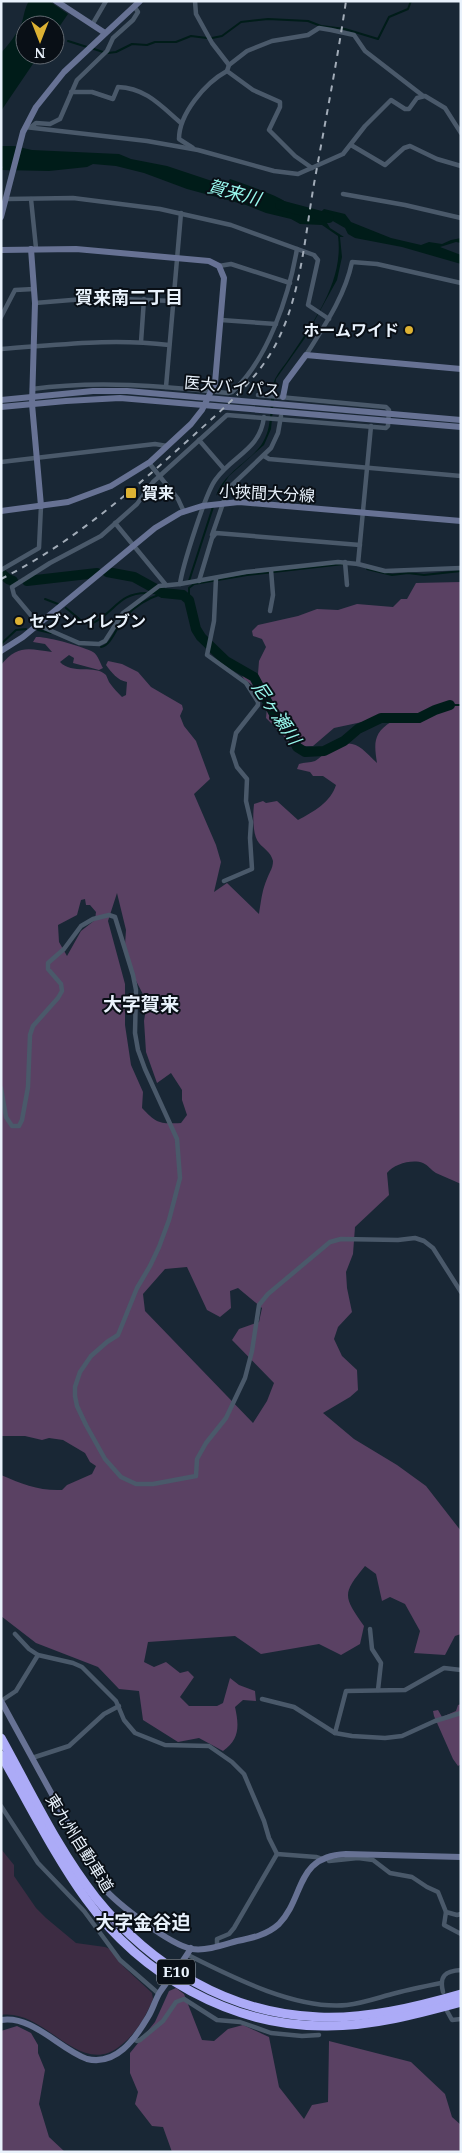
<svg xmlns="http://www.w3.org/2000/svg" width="462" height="2153" viewBox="0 0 462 2153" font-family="'Noto Serif','Noto Sans JP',serif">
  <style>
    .green { fill: #3d2c43 }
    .forest { fill: #5a4163; fill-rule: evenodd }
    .water { fill: #001c19 }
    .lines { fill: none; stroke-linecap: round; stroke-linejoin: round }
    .stream { stroke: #001c19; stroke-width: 2 }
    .river { stroke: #001c19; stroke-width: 10 }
    .street { stroke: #4a596a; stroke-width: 4.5 }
    .secondary { stroke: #677294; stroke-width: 6 }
    .highway { stroke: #acabf7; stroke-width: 9 }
    .rail { stroke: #a2acb8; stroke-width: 2; stroke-dasharray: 6 6; stroke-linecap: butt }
    .poi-dot { fill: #ddb233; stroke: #090f16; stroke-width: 2 }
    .labels { text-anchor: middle; stroke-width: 4; stroke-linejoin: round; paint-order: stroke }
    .shield { fill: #090f16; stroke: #a6aeb7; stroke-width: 1 }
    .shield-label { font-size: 15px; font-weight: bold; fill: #e9f2fc }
    .poi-label { font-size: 16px; font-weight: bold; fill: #e9f2fc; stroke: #090f16; text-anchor: start }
    .street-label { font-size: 16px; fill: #e9f2fc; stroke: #090f16 }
    .water-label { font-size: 18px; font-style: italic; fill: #98f8ed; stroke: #090f16 }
    .neighbourhood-label { font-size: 18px; font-weight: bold; fill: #e9f2fc; stroke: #090f16 }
    .quarter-label { font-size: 19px; font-weight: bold; fill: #e9f2fc; stroke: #090f16 }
  </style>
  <rect width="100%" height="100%" fill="#192735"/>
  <path class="green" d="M1,1849L14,1865V1876L36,1908L46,1918L76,1943L105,1947L110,1949L124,1967L152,1993L153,1999C146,2016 136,2034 120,2046C79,2079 45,2008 1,2015Z"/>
  <g class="forest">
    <path d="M461,582V1184C453,1180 444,1177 436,1173C431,1170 428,1165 423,1163C412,1159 394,1164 387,1173L389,1195L355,1227L353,1254L346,1272L347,1288L352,1312L338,1327L334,1339L342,1356L357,1370L358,1390L350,1397L323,1413L354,1439L397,1465L426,1486L461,1531V1634L455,1636L445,1655L414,1653L420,1631L405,1604L390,1597L382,1601L376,1574L365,1566C342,1594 343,1596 364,1626L360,1644L341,1655L319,1644L261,1654L235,1636L148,1642L144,1662L154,1667L166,1662L180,1673L188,1671L194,1677L180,1697L189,1706H217L223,1703L230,1678L239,1685L255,1691L256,1701L243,1700L235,1707C239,1725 240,1739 223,1751L199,1738L178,1742L143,1720L139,1691L119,1689L98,1667L36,1643L1,1616V1475C22,1484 39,1491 62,1490L67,1485L92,1474L96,1466L90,1462L85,1453L63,1440L49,1438L42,1440L25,1436H1V665C18,644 29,649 52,652L45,644L33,642L36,637C46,636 85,647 93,652C98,655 100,663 103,668L99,670L73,663L74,658L69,655L60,662C72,675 95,664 106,675C107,677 108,680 109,682C113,688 118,693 122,697L126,695L127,682C117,680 112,673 106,665L108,661L122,664L138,672L151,687L182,705L183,709L180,716L184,726L196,741L210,779L194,794L216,845L221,862L214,892L227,883L259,914C262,896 262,889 270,872C272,868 273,865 273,861C271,852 264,849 259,843C252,835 253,814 254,804L263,801L266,803L277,801L298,820C313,812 331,802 336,785L323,776H313L310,772L297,769L299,764C304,762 310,763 315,761C319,759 323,754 327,752C353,735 359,746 377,763C374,744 373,733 391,722H362L334,728L313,746H291L282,734L266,718L268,697L244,679L241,674H258L259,661L266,647L262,639L253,636L252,631L258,625L298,616L317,609L338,610L357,604L393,607L401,599H407L416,583ZM117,893L126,930L125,945L134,977L147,1002L144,1021L146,1052L157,1083L171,1073L182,1090V1100L187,1115L181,1123C160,1124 157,1124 142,1108L143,1092L131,1065L125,1025V984L108,921ZM85,899L86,905H90L96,912L95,920L81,931L67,956L59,942L58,925L77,915L81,900ZM187,1267L207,1310L220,1317L231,1308L230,1291L238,1288L262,1308L259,1322L239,1329L232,1340L274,1383L267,1401L253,1423L145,1311L143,1294L165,1269Z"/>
    <polygon points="461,1704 461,1764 458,1766 453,1759 434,1716 433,1711 438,1710 442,1717 456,1711 458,1705"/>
    <polygon points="176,1988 184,1994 202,2040 214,2041 228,2029 243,2025 269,2037 279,2087 304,2119 312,2105 328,2102 329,2041 411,2062 445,2094 452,2117 461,2125 461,2152 172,2152 163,2127 152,2126 135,2104 138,2092 130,2073 130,2053 155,2022 169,1991"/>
    <polygon points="17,2026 31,2033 38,2045 38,2053 45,2070 39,2104 49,2137 65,2152 1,2152 1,2031"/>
  </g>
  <g class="water">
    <path d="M29,1H49L68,14L55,33V25H25V55H39L1,111V53C9,44 16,35 21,25C24,17 24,9 29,1Z"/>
    <path d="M1,146H14L32,150L119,154L131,159L167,166L218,183L226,184L230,179C247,185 265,191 281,199C298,208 290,215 314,218L324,209L345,214L351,222L391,238L421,245L429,242L442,244L451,240L461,238V243L456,242L440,247L461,255V264L402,247L355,238L348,234L345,228L331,220L327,223L330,228L344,237H340L342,257L337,280L305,338L276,379L271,429L264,445L229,476L216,496C224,471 253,460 263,442C275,423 267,398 275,379C279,371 285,365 290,357C314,321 344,281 338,236L322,225L300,224L291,219L266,213L246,205L187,189L144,173L116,166L93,164L87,167L49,171L1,170L3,167L1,166Z"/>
  </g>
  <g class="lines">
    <g class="stream">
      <polyline points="212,38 222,36 241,22 268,19 308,21 321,26 345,29 378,39 389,17 408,9 411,1"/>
      <polyline points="68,41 87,47"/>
      <polyline points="91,48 103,52"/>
      <polyline points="108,53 116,52 132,44 147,45 155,42 176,42 191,36 207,38"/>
      <polyline points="367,569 392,575 408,573 424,575 461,571"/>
      <polyline points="189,581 213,507"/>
      <polyline points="153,593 163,593"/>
      <polyline points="45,599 58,604"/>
      <polyline points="189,600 189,588 194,584 247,575 343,564"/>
      <path d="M66,608L83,622L91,624C115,613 118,592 148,593"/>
      <polyline points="38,630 51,633"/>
      <polyline points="1,644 16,630 26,629"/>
      <path d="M101,647C112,645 117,625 125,617C135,606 146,599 161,594"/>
      <polyline points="450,705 461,705"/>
    </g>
    <g class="river">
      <polyline points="280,205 329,218"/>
      <polyline points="107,572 134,577 163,593 183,595 189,600 196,629 201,637 226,661 254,677 275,716 291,734 297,747 305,752 324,751 344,741 358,729 381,718 419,718 435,710 450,705"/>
      <polyline points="1,573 8,579 13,581"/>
      <polyline points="27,581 97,573"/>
    </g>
    <g class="street">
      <polyline points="195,1 196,14 212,43 229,65"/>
      <polyline points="92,25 106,1"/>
      <path d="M71,92H92L113,99L118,87C146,88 161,106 181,123"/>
      <polyline points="25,127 147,141 198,150 274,171 298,174 343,154 365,126 391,100 405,109 409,109 417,98 425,96 445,108 461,133"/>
      <polyline points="31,127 36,123 50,124 60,119 77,80 107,51 113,38 133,20 138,12 134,6"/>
      <polyline points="351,145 385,165 404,148 410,146 437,159 461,166"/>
      <path d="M193,148L179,139C179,114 205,83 227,71"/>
      <polyline points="312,168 295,156 269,130 280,107 280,102 253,90 227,71 229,65 247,51 272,41 308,35 319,28 331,30 354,35 365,51 422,95"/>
      <polyline points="343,194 405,205 461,218"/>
      <polyline points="7,199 73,198 160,209 231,225 314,255 318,260 308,305 329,319"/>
      <polyline points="31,199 36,248"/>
      <polyline points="219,266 231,264 290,283"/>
      <polyline points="35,303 96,298 173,301"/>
      <polyline points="1,317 15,290 34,289"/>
      <polyline points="221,320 276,324"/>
      <polyline points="141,342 144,299"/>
      <path d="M1,349C60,345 110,338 169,345"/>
      <path d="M306,355C325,325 345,296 352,262L377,264L461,283"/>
      <polyline points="166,387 181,213"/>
      <path d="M32,389C98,380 162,386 228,393L232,392C268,360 289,295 297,249"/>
      <polyline points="258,395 386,407 389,410 388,426 386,428 227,415 153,482 137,504 101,536 50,563 12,587 14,595 40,626 79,643 99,644 105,641 123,613 159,586 180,584 246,572 338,562 358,564 385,571 461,568"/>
      <polyline points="199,440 224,469"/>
      <polyline points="264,456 269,459 461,476"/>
      <polyline points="1,462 155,444 167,446"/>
      <polyline points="149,463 178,499 184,512"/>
      <polyline points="115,523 166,585"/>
      <polyline points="212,535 228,489 271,448 278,433 281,416"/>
      <polyline points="345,562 347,585"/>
      <polyline points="358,564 371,426"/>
      <polyline points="1,570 39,548 41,506"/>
      <polyline points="216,578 214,621 207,655 246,683 258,702 258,705 236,733 232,752 237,767 247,779 246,801 251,822 250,838 252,869 224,881"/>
      <polyline points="199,581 212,538 216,533 360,545"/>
      <path d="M180,584C182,568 206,491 216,479C233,455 260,450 264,417"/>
      <polyline points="270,611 273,595 271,570"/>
      <polyline points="1,1088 6,1117 12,1126 19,1126 22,1120 28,1087 30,1035 33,1026 58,998 62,991 61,984 48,969 48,963 64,949 81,926 93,919 109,915 115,917 133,975 136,990 135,1033 138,1050 145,1069 177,1139 180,1178 169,1220 159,1247 150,1266 137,1288 118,1335 107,1342 91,1356 80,1372 75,1387 75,1396 77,1406 86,1425 105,1459 121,1477 136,1484 153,1484 196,1476 197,1459 206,1443 226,1418 245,1378 252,1351 259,1305 268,1294 330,1242 341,1239 398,1240 415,1238 424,1241 433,1248 461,1292"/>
      <polyline points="370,1629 372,1649 381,1663 378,1690"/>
      <polyline points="15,1634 29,1649 38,1655 73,1663 82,1667 116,1701 124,1720 135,1733 165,1745 209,1746 232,1762 244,1774 264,1821 269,1838 277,1854"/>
      <polyline points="262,1699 294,1707 335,1733 352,1736 385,1738 402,1736 435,1721 461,1713"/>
      <polyline points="1,1701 16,1691 38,1655"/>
      <polyline points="335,1733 346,1691 405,1690 444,1668 461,1670"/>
      <polyline points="32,1758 69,1746 104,1714 119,1706"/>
      <polyline points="1,1806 38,1863 84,1911 120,1960 159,1994"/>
      <polyline points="327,1857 329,1861 358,1858 373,1860 390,1873 412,1877 427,1887 438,1892 446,1912 457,1915 461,1914"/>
      <polyline points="446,1912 444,1925 461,1934"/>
      <polyline points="217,1946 217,1939 229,1934 234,1928 277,1854 316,1857 322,1859"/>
      <path d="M188,1955C232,1977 296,2010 347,2005C364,2003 380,1997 396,1993C411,1989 426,1986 441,1983"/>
      <path d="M443,1992C439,1976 445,1971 461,1970"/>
      <polyline points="447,2011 452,2020 461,2019"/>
      <polyline points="132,2039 137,2041 140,2040 163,2021 176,2002 184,1999 217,2020 240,2022 271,2033 302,2036 319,2035"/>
    </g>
    <g class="secondary">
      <polyline points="56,1 105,33"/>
      <polyline points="1,217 23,132 36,107 64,72 140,1"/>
      <polyline points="31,249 35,303 32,404 41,506"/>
      <polyline points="1,250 76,249 209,261 219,266 224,278 215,383 202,410 191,424 150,462 111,486 68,502 1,511"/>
      <polyline points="283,397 286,382 306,355 461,369"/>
      <polyline points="1,400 93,391 127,391 461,420"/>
      <polyline points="1,407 66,401 120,398 461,427"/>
      <polyline points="1,651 23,637 155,528 180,513 202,506 239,502 461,521"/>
      <path d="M1,1701L102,1886C116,1903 170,1945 192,1949C207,1951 223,1945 237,1941C252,1938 267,1935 279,1924C305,1897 295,1856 346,1854L461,1857"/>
      <path d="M1,2020C33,2015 59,2049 87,2059C116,2066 135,2039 148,2017C153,2009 155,2000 160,1992C170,1977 182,1964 191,1948"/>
    </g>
    <g class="highway">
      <path d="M1,1738C31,1792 58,1850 96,1898C151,1966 229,2014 319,2017C366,2019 416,2007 461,1994"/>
      <path d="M1,1755C29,1803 53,1853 86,1899C141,1975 231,2027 327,2026C373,2026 417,2014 461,2002"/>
    </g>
    <path class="rail" d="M1,579C74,542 134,489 194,435C224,408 259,378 277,342C301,294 305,236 314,184C325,123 337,62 346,1"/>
  </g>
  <g class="poi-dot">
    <circle cx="409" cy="330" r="5"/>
    <rect x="125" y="487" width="12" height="12" rx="2.5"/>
    <circle cx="19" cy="621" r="5"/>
  </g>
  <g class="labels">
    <rect class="shield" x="157" y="1959.5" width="38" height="25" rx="4"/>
    <g class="shield-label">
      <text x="176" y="1977">E10</text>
    </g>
    <g class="poi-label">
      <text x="399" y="336" text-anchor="end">ホームワイド</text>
      <text x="142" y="499">賀来</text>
      <text x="29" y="627">セブン-イレブン</text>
    </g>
    <g class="street-label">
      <text transform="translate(232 386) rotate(5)" y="6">医大バイパス</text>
      <text transform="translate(267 493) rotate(3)" y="6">小挾間大分線</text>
      <text transform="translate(80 1843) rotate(58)" y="6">東九州自動車道</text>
    </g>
    <g class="water-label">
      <text transform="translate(234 193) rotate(15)" y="6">賀来川</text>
      <text transform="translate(276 713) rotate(56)" y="6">尼ヶ瀬川</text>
    </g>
    <g class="neighbourhood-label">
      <text x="129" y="304">賀来南二丁目</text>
    </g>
    <g class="quarter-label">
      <text x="141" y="1011">大字賀来</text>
      <text x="143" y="1929">大字金谷迫</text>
    </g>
  </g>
  <rect width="462" height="2153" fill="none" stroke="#e9f2fc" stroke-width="5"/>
  <g transform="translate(40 40) rotate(180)"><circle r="24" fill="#090f16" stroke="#636a72"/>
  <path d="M0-4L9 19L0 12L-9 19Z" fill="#ddb233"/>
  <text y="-8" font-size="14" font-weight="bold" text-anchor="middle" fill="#e9f2fc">N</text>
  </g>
</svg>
